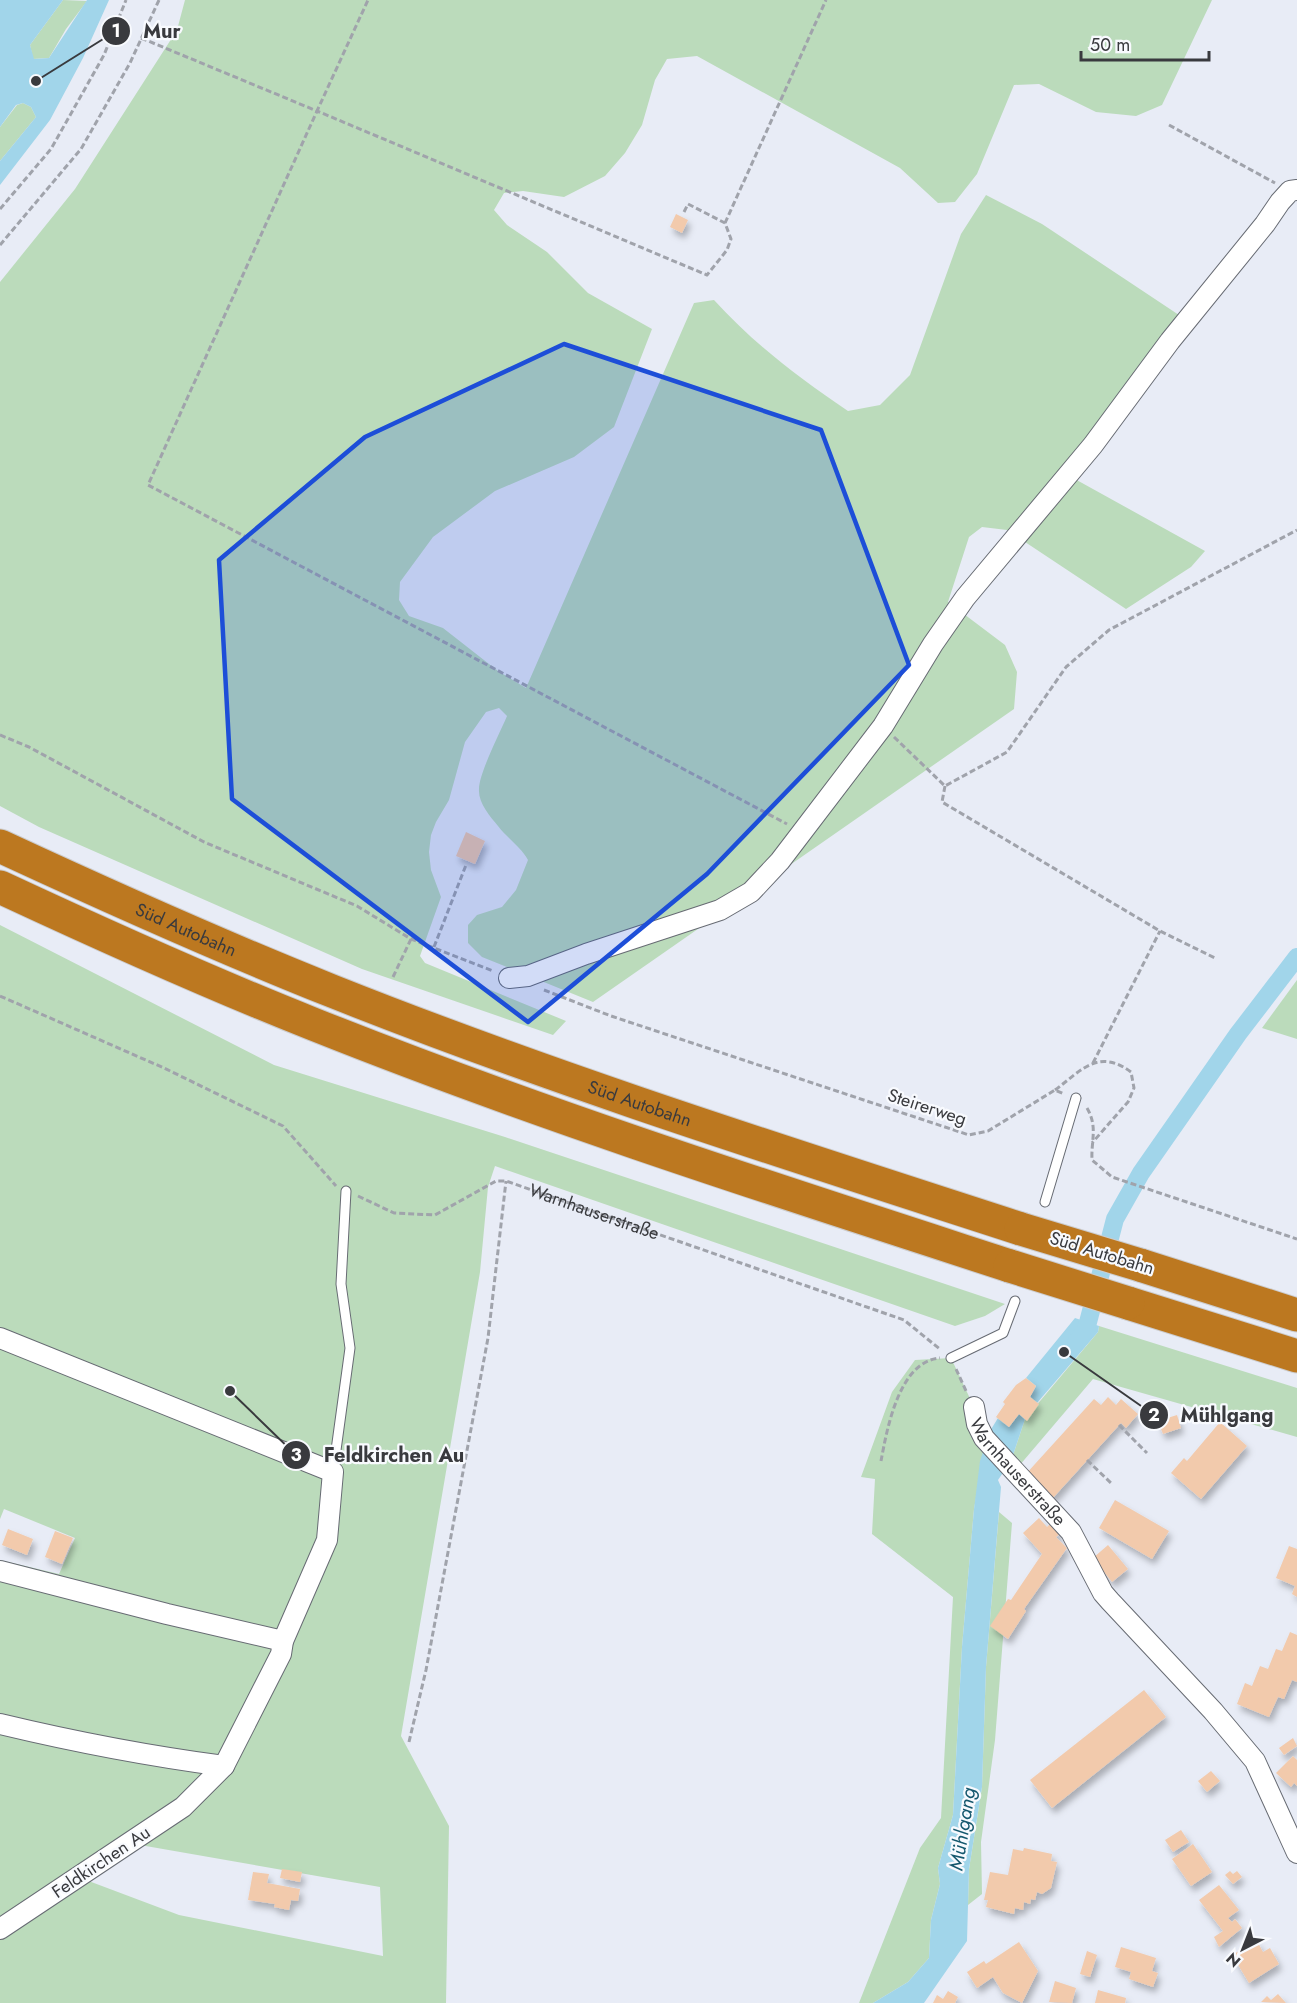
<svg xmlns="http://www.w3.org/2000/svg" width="1297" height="2003" viewBox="0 0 1297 2003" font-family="Jost,sans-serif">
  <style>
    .green { fill: #bbdbbb; fill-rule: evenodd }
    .water { fill: #a1d5ea }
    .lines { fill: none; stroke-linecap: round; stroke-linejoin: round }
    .canal { stroke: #a1d5ea; stroke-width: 18 }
    .building { fill: #f2caac; filter: url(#shadow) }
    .lane-casing { stroke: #676b73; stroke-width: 11 }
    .street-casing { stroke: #676b73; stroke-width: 22 }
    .highway-casing { stroke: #cccccd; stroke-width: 35 }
    .path { stroke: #a0a3ab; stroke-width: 3; stroke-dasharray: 6 3; stroke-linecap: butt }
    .lane { stroke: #fff; stroke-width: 9 }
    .street { stroke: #fff; stroke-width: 20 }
    .highway { stroke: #bc7820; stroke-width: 33 }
    .highway-bridge-casing { stroke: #cccccd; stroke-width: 35; stroke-linecap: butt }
    .highway-bridge { stroke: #bc7820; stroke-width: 33 }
    .marked { fill: #1d4ed8; fill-opacity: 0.2; stroke: #1d4ed8; stroke-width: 4.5; stroke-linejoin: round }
    .labels { text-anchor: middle; stroke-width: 4.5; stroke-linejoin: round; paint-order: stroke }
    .street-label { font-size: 18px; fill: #393a3e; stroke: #f8fafe }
    .water-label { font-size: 20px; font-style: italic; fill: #15586e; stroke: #f8fafe }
    .leader { fill: none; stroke: #393a3e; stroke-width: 2 }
    .callout-dot { fill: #393a3e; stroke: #f8fafe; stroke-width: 2 }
    .mark-label { font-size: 18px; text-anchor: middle; font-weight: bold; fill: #fff }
    .callout-label { font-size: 20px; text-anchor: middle; font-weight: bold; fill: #393a3e; stroke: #f8fafe; stroke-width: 4.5; stroke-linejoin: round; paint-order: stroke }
  </style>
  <defs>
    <filter id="shadow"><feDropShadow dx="3" dy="5.5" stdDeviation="3" flood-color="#0004"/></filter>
  </defs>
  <rect width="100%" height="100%" fill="#e8ecf6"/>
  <g class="green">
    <polygon points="63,0 87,1 66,29 49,58 33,59 30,45"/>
    <path d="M185,0H1212L1162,105L1136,116L1096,112L1039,84L1014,85L977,174L955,202L938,203L900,168L697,56L667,59L655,80L642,125L625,153L605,176L564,197L523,191L504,193L494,210L507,225L547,252L588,293L652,329L614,427L574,457L495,491L433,537L400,582L399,600L409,616L443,628L498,671L526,688L694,303L714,300C754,344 799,378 848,411L880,405L910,375L961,234L986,195L1042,224L1182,317L1064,473L1205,551L1191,567L1126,609L1007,530L982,527L969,537L948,602L1005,645L1017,672L1014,709L593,1002L482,957L468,943V925L477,915L502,907L516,890L528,860C521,847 507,838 498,826C490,816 478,803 479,789C479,773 500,733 507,716L499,708L486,712L465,742L449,800L436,822L431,835L429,852L431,870L441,897L420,956L425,963L566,1021L553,1035L362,969L39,827L0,806V282L75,189L177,30Z"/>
    <polygon points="23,103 31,107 36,117 0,161 0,127 17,105"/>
    <path d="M0,925L274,1065L505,1137L1005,1304L985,1316L955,1326L495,1166L488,1187L480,1272L401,1736L449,1826L446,2003H0V1560L59,1574L75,1538L4,1509L0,1519ZM140,1845L380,1887L383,1956L179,1915L86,1880Z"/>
    <polygon points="1297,980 1297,1039 1262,1028"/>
    <polygon points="1099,1326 1297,1388 1297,1437 1093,1379 1019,1466 1011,1461 1025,1419 1098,1332"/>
    <polygon points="951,1358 974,1407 986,1445 974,1509 962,1647 953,1815 938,1868 940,1884 931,1920 929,1958 908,1982 873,2003 859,2003 920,1848 941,1818 953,1597 872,1534 875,1479 861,1477 892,1392 915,1360"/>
    <polygon points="999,1512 1012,1523 995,1740 981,1842 982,1894 968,1905 969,1869 982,1787 986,1667"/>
  </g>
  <g class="water">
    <polygon points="0,0 63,0 30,45 34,59 49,58 87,0 109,0 83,58 50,120 0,185 0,161 36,117 31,107 23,103 16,105 0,127"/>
    <polygon points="1075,1318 1099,1326 1098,1332 1037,1403 1030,1397 1036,1386 1026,1378"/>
    <polygon points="1019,1414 1025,1419 1011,1461 998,1480 1001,1487 986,1667 982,1787 969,1869 967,1941 924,2003 873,2003 908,1982 929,1958 931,1920 940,1884 938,1868 953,1815 962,1647 974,1509 980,1461 990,1431 998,1418 1009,1427"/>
  </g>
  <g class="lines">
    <polyline class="canal" points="1076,1343 1086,1330 1115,1219 1141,1173 1238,1034 1297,957"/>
  </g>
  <g class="building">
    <polygon points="676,214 688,220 682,233 670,227"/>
    <polygon points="466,832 485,841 475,864 456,856"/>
    <polygon points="1026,1378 1036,1386 1030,1397 1039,1404 1027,1421 1019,1414 1009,1427 996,1417 1005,1404 1003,1402 1016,1385"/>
    <polygon points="1108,1397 1116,1405 1121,1399 1138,1414 1126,1428 1121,1423 1052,1499 1025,1475 1094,1399 1101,1405"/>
    <polygon points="1177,1415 1181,1428 1163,1434 1158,1421"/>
    <polygon points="1220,1422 1247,1446 1201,1499 1171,1473 1184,1458 1187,1461"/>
    <polygon points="1115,1500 1169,1531 1152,1559 1099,1528"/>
    <polygon points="1039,1518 1047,1527 1050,1524 1060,1534 1056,1537 1067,1548 1024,1609 1026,1611 1008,1639 990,1626 1008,1599 1011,1600 1042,1554 1023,1533"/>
    <polygon points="8,1529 33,1539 27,1555 2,1545"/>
    <polygon points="55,1531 73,1538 62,1564 45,1557"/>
    <polygon points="1108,1545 1128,1569 1112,1582 1093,1558"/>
    <polygon points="1289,1546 1297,1549 1297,1597 1292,1594 1295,1586 1276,1578"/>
    <polygon points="1290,1632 1297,1635 1297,1682 1292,1680 1284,1699 1278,1697 1269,1717 1237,1704 1245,1683 1252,1686 1260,1666 1268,1669 1276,1649 1282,1651"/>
    <polygon points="1144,1690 1166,1717 1052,1808 1030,1780"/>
    <polygon points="1293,1738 1297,1746 1284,1755 1279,1748"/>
    <polygon points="1293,1756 1297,1760 1297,1786 1294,1783 1291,1787 1276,1773"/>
    <polygon points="1211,1771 1220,1781 1207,1792 1198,1781"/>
    <polygon points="1181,1830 1189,1842 1173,1852 1165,1840"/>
    <polygon points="1193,1844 1212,1872 1191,1886 1172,1859"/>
    <polygon points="1024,1848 1052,1854 1051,1861 1057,1862 1051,1888 1042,1894 1037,1892 1035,1900 1031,1899 1030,1904 1024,1902 1023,1910 1015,1908 1014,1914 986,1907 988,1900 984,1900 990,1872 1008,1875 1013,1849 1023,1851"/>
    <polygon points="282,1869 302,1872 300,1882 280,1878"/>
    <polygon points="1230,1871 1233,1874 1237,1871 1242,1877 1233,1884 1225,1875"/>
    <polygon points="253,1872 269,1874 267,1883 300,1889 298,1901 291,1900 289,1910 274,1907 275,1904 248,1900"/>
    <polygon points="1219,1885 1239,1910 1228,1918 1232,1922 1235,1919 1242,1928 1219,1947 1214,1937 1223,1931 1199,1900"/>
    <polygon points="1257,1941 1263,1952 1270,1948 1279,1964 1249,1983 1232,1955"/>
    <polygon points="1019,1942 1038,1971 1022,2003 1003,1993 993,1977 977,1988 967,1972 984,1961 986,1964"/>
    <polygon points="1121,1947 1156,1958 1152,1971 1158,1973 1153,1987 1129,1979 1131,1972 1115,1967"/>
    <polygon points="1087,1951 1097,1955 1090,1977 1080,1974"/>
    <polygon points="1055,1981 1076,1988 1072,2003 1049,2002"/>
    <polygon points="1098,1990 1126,1998 1125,2003 1095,2003"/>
    <polygon points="948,1991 958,1997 955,2003 933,2003 937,1995 943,1999"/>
    <polygon points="1278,1994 1286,2003 1261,2002 1267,1996 1271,2000"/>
  </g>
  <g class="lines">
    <g class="lane-casing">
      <g id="lane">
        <polyline points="1045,1202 1076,1098"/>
        <polyline points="951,1358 1003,1333 1015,1301"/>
        <polyline points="333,1472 350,1348 341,1284 346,1191"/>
      </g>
    </g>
    <g class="street-casing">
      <g id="street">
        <polyline points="509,978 528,976 586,954 720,910 751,892 780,861 883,726 933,644 965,598 1093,445 1170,341 1265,224 1280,202 1290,191 1297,190"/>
        <polyline points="0,1338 333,1472 327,1540 283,1641 281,1654 224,1766 183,1807 0,1929"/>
        <path id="s2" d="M974,1407L977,1424L984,1438L1071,1532L1103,1593L1110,1601L1213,1711L1255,1761L1297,1853"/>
        <polyline points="0,1571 167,1614 283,1641"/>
        <path d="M0,1724C75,1742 148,1756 224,1766"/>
      </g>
    </g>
    <g class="highway-casing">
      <g id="highway">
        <path id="s3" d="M0,846C110,897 219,946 332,991C558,1081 790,1154 1021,1229"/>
        <path d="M0,887C103,935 207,982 313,1024C541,1115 776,1190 1010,1266"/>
        <polyline points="1140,1265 1297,1315"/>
        <polyline points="1128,1303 1297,1356"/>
      </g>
    </g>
    <g class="path">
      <polyline points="141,38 317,111 368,0"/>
      <polyline points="1169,125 1275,183"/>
      <polyline points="0,209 51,149 104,55 126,0"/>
      <polyline points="684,212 688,204 725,223 731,239 727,250 707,275 317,111 148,485 787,824"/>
      <polyline points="725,223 826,0"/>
      <polyline points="0,245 81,149 130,63 159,0"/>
      <polyline points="0,735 29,747 204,842 357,906 411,939 493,971"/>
      <polyline points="894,737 945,786 1007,752 1066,667 1109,630 1297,530"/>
      <polyline points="945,786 942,802 1160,931 1215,958"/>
      <polyline points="434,947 466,865"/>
      <polyline points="393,977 411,939"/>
      <polyline points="544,990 611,1016 969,1135 988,1131 1055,1090 1064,1094"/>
      <polyline points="0,996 164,1068 283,1126 336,1186"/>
      <polyline points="1093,1063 1160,931"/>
      <path d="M1055,1090C1082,1070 1098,1048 1131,1072L1134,1088L1128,1102L1092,1143"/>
      <path d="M1087,1108C1098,1127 1091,1140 1092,1160L1112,1177L1297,1239"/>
      <path id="s1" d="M358,1196L394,1213L435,1215L496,1181H506L904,1320L941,1350"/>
      <polyline points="956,1369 967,1393"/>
      <polyline points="1119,1425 1147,1453"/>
      <polyline points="1087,1460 1112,1484"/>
      <path d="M881,1461C887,1429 899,1361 940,1358"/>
      <polyline points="409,1742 426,1670 488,1338 506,1181"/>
    </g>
    <use href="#lane" class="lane"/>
    <use href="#street" class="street"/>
    <use href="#highway" class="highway"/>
    <g class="highway-bridge-casing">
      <g id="highway-bridge">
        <polyline points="1021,1229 1140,1265"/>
        <polyline points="1010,1266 1128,1303"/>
      </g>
    </g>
    <use href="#highway-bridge" class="highway-bridge"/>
  </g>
  <path class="marked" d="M564,344L821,430L909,665L707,874L528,1022L232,799L219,560L365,437Z"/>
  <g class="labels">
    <g class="street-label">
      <text dy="6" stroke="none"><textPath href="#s3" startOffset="204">Süd Autobahn</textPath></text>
      <text dy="6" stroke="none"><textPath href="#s3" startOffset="690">Süd Autobahn</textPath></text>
      <text transform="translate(927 1107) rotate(18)" y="6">Steirerweg</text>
      <text dy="6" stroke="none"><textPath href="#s1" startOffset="254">Warnhauserstraße</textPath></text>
      <text transform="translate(1102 1253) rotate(17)" y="6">Süd Autobahn</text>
      <text dy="6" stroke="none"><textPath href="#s2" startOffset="80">Warnhauserstraße</textPath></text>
      <text transform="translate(101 1862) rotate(-34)" y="6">Feldkirchen Au</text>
    </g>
    <g class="water-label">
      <text transform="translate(962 1829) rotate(-81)" y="7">Mühlgang</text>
    </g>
  </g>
  <path class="leader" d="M36 81L116 31M1064 1352L1154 1415M230 1391L296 1455"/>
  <g class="callout-dot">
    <circle cx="36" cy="81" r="6"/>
    <circle cx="1064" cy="1352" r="6"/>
    <circle cx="230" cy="1391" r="6"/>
    <circle cx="116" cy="31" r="15"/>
    <circle cx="1154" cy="1415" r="15"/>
    <circle cx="296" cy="1455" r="15"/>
  </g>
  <g class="mark-label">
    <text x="116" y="37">1</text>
    <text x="1154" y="1421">2</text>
    <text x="296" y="1461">3</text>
  </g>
  <g class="callout-label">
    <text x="162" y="38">Mur</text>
    <text x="1227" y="1422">Mühlgang</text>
    <text x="394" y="1462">Feldkirchen Au</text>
  </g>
  <g transform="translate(1243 1949) rotate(222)" stroke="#f8fafe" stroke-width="4.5" paint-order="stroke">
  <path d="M0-4.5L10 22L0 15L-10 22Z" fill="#393a3e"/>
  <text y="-9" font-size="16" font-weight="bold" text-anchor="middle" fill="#393a3e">N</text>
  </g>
  <path d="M1081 51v9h128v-9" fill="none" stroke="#393a3e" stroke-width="3"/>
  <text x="1090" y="51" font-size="18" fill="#393a3e" stroke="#f8fafe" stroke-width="4.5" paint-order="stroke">50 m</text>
</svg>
